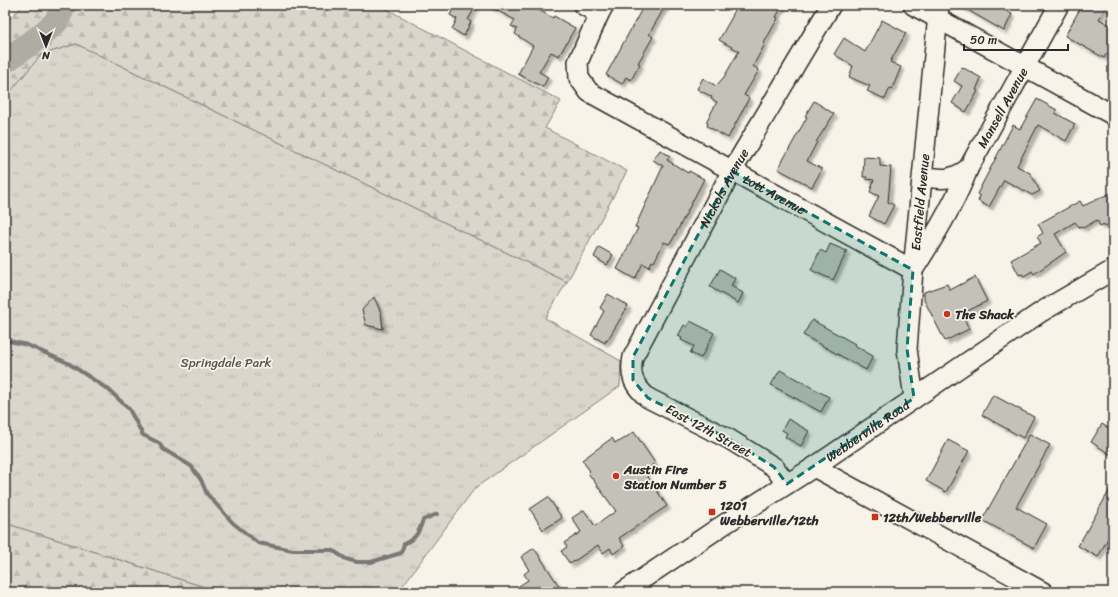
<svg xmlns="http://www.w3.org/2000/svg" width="1118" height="597" viewBox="0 0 1118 597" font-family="Sriracha,sans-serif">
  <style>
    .forest { fill: url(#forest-firs); stroke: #82807c }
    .park { fill: url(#park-tufts); stroke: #82807c }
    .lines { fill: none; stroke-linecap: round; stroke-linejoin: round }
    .stream { stroke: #7a7874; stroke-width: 4 }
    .river { stroke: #afaca4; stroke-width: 25 }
    .building { fill: #c4c1b9; stroke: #2b2b2b; filter: url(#shadow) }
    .minor-casing { stroke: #2b2b2b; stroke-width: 22 }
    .minor { stroke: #f7f3e8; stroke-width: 19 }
    .marked { fill: #0f766e; fill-opacity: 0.2; stroke: #0f766e; stroke-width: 3; stroke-dasharray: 8 5; stroke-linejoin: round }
    .poi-dot { fill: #c8321e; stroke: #f7f3e8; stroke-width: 1.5 }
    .labels { text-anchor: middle; stroke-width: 3.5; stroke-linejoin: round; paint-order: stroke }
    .street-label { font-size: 13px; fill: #2b2b2b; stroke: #f7f3e8 }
    .poi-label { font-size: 13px; font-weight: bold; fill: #2b2b2b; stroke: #f7f3e8; text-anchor: start }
    .park-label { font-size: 13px; fill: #575653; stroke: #f7f3e8 }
  </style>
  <defs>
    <pattern id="forest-firs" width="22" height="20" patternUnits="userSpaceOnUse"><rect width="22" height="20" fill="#dad6cc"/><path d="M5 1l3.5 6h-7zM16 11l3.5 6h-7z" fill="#bbb8af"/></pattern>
    <pattern id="park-tufts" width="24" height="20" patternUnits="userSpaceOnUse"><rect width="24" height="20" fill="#dad6cc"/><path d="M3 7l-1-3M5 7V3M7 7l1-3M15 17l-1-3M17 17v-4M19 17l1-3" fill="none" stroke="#bbb8af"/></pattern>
    <filter id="shadow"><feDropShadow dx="3.5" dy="3.5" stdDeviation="1" flood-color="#0004"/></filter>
  </defs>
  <rect width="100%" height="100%" fill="#f7f3e8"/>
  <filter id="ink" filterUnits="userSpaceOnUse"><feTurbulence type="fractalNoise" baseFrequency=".025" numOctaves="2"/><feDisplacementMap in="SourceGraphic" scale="8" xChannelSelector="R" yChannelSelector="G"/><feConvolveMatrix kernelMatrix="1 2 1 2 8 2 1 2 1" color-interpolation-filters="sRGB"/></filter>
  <g filter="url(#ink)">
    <g class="forest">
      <polygon points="23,5 379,5 561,101 545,128 627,171 567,282 76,44 41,55 5,98 5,24"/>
      <polygon points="5,523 220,592 153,592 150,589 5,589"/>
    </g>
    <polygon class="park" points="76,44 567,282 545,318 621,361 620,386 475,488 398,592 220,592 5,523 5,98 41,55"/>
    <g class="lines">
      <path class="stream" d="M5,340L27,345L68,363L109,390L129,409L143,435L159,443L163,449L191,466L201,480L207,494L233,523L258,543L293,550H332L346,559L357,562H371L401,553L404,544C417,537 418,534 423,520L437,514"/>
      <polyline class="river" points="5,61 39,37 56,22 64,5"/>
    </g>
    <g class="building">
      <polygon points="455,5 476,5 468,20 471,22 464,36 452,29 457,19 450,15"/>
      <polygon points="487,5 530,5 553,18 554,16 575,28 559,56 551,52 539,72 548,77 543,87 518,74 533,46 515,34 517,29 511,26 515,20"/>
      <polygon points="644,5 666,5 649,34 653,37 638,63 640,64 631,80 626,77 622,84 606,75"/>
      <polygon points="737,5 783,5 776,17 778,18 764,43 765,44 753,66 759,70 744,95 749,98 728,138 707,126 708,123 706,122 717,102 711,99 712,97 697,89 703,78 716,86 724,77 739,51 719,40 733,15 732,14"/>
      <polygon points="959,5 994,5 1012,14 1004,31"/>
      <polygon points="1082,5 1107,5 1099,19 1113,27 1113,58 1106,54 1104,58 1065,36"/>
      <polygon points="882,20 906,33 890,62 901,67 892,89 890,88 885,99 867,91 870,86 849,77 853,66 834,54 844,38 865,52"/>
      <polygon points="962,67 981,78 976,90 978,91 966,112 952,103 962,86 954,81"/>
      <polygon points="1037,99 1057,110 1055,113 1075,124 1066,141 1038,125 1017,166 1030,173 1040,191 1032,195 1004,180 989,207 978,201 980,196 977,194 1013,125 1020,129"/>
      <polygon points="814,101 834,114 816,142 817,142 807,161 822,169 812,187 778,169 807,117 805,116"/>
      <polygon points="660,150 670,156 667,160 688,173 689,171 704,179 672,241 671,241 669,244 664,242 654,262 652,261 649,267 643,263 635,279 617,269 638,228 635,227 663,166 653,160"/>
      <polygon points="864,157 880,158 880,166 891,167 888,202 894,205 884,224 869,216 879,196 870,192 874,180 866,179 867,177 863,177"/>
      <polygon points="1113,192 1113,222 1105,226 1104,224 1100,226 1097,220 1083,228 1082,226 1079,227 1075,222 1055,234 1066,252 1034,274 1032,271 1024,276 1022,274 1019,275 1011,260 1041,243 1037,237 1043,233 1038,224 1080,201 1083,206"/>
      <polygon points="830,244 847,251 833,280 811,270 820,250 826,253"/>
      <polygon points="599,247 613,255 607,265 594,257"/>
      <polygon points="720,269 735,278 731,286 743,293 738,303 710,287"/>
      <polygon points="975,277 987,301 962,314 969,329 945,341 924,300 924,292 947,284 950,290"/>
      <polygon points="608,294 628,306 607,341 606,340 605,343 591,335 604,311 600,308"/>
      <polygon points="374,297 381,313 383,329 366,325 362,310"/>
      <polygon points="812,320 855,344 854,345 873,356 866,370 803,335"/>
      <polygon points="690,321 714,333 701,358 690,353 694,346 681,340 682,338 678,336 684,325 687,327"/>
      <polygon points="780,370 829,397 821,412 771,385"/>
      <polygon points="993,395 1034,417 1023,438 982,415"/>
      <polygon points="788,419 809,431 801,446 785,437 787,433 782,430"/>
      <polygon points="1102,424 1113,431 1113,456 1091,442"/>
      <polygon points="634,432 655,463 644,471 667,506 619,538 624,546 613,554 610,548 603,553 598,545 570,564 561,551 567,547 564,543 581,532 572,518 584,510 595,526 616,511 588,473 590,471 582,460 612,438 615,443 618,441 619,442"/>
      <polygon points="1030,434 1050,445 1016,507 1047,524 1034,548 982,520"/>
      <polygon points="948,440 969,451 946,492 926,481"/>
      <polygon points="1113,484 1113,529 1098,557 1078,546"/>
      <polygon points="548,497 562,518 543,530 530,509"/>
      <polygon points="534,548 559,586 550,592 510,592 528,580 524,574 529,570 521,557"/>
    </g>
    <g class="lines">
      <g class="minor-casing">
        <g id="minor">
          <polyline points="583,5 599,14"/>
          <path id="s1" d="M604,5L599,14L578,62L579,78L589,92L913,270"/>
          <polyline points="913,5 1113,115"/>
          <path d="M923,177C944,179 950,181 968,169"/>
          <path id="s2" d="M915,267C935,236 955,203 968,169L1059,5"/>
          <path id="s3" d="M914,398L907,349L913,270L939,5"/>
          <polyline points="814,467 1043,592"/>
          <path id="s4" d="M787,484L774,467L729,439L648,398C634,386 629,376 633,357L732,171L831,5"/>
          <path id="s5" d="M623,592L720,527L814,467L1041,312L1113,270"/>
        </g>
      </g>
      <use href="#minor" class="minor"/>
    </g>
  </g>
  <path class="marked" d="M732,171L913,270L907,349L914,398L787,484L774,467L729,439L648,398L633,380V357Z"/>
  <g class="poi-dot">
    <circle cx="947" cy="314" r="4"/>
    <circle cx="616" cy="476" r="4"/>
    <rect x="708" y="508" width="8" height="8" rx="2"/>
    <rect x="871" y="513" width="8" height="8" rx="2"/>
  </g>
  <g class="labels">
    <g class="street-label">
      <text dy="5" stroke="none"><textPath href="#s2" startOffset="182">Mansell Avenue</textPath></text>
      <text dy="5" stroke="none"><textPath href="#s4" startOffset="404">Nickols Avenue</textPath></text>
      <text dy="5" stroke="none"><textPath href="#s1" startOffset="308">Lott Avenue</textPath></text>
      <text dy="5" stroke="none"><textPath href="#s3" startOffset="197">Eastfield Avenue</textPath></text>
      <text transform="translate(709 430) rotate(29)" y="5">East 12th Street</text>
      <text dy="5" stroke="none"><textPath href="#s5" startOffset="293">Webberville Road</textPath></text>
    </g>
    <g class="poi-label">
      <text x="955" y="319">The Shack</text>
      <text x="624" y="474">Austin Fire<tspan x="624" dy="15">Station Number 5</tspan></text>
      <text x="720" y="510">1201<tspan x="720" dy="15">Webberville/12th</tspan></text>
      <text x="883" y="522">12th/Webberville</text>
    </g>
    <g class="park-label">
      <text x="226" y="367">Springdale Park</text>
    </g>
  </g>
  <rect width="1118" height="597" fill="none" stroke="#f7f3e8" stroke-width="20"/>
  <rect x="10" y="10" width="1098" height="577" fill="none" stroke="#2b2b2b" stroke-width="1.5" filter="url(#ink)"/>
  <g transform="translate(46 46) rotate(180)" stroke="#f7f3e8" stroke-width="3" paint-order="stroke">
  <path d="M0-3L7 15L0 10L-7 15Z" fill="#2b2b2b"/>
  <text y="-6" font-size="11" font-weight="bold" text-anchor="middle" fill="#2b2b2b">N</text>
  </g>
  <path d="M964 44v6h104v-6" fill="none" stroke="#2b2b2b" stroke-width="2"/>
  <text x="970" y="44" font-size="12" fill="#2b2b2b" stroke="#f7f3e8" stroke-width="3" paint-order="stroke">50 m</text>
</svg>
